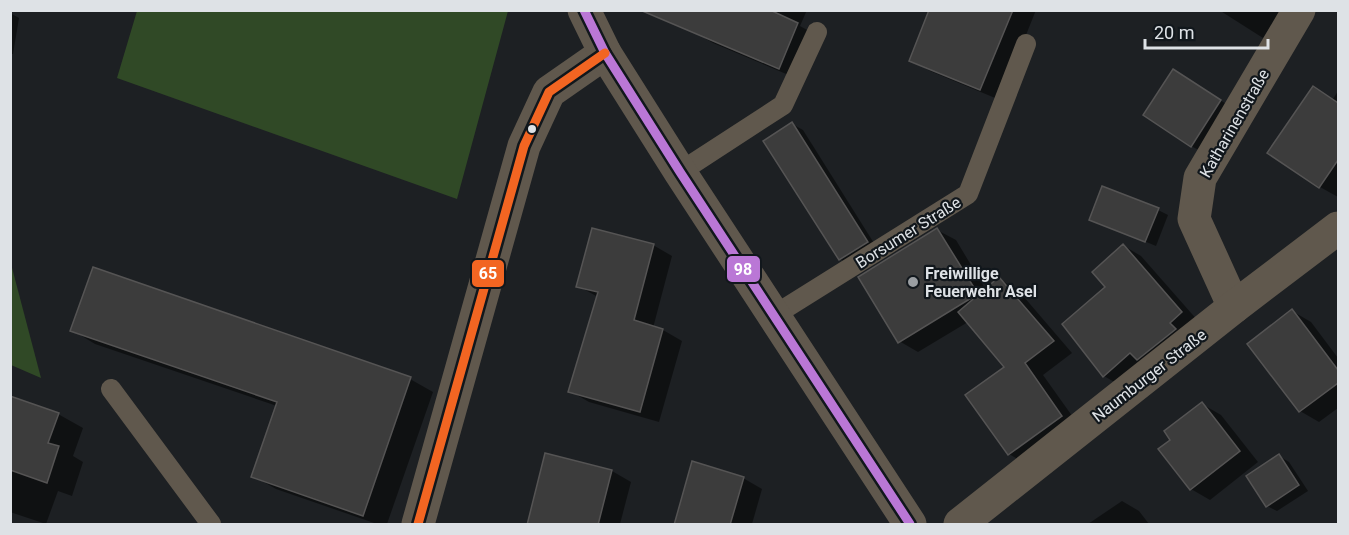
<svg xmlns="http://www.w3.org/2000/svg" width="1349" height="535" viewBox="0 0 1349 535" font-family="Roboto,sans-serif">
  <style>
    .green { fill: #304926 }
    .shadow { fill: #0007 }
    .building { fill: #3c3c3c; stroke: #555454; stroke-width: 1.5 }
    .lines { fill: none; stroke-linecap: round; stroke-linejoin: round }
    .service { stroke: #60584d; stroke-width: 20 }
    .minor { stroke: #60584d; stroke-width: 33 }
    .tertiary { stroke: #60584d; stroke-width: 33 }
    .bus-1-casing { stroke: #11171c; stroke-width: 14 }
    .bus-2-casing { stroke: #11171c; stroke-width: 14 }
    .bus-1 { stroke: #ba77d6; stroke-width: 9 }
    .bus-2 { stroke: #f26522; stroke-width: 9 }
    .bus-dot { fill: #dee2e6; stroke: #11171c; stroke-width: 2 }
    .poi-dot { fill: #9a9ea2; stroke: #11171c; stroke-width: 2 }
    .labels { text-anchor: middle; stroke-width: 4.5; stroke-linejoin: round; paint-order: stroke }
    .street-label { font-size: 16px; fill: #dee2e6; stroke: #11171c }
    .poi-label { font-size: 16px; font-weight: bold; fill: #dee2e6; stroke: #11171c; text-anchor: start }
    .line-badge { stroke: #11171c; stroke-width: 2 }
    .badge-label { font-size: 16px; text-anchor: middle; font-weight: bold; fill: #fff }
  </style>
  <rect width="100%" height="100%" fill="#1d2023"/>
  <g class="green">
    <polygon points="137,11 137,10 508,11 457,199 117,78"/>
    <polygon points="10,264 11,264 41,378 11,365"/>
  </g>
  <g class="shadow">
    <polygon points="703,10 807,10 800,26 816,35 798,79 713,43 694,32"/>
    <polygon points="931,10 1036,10 1000,100 930,71 911,60"/>
    <polygon points="1219,10 1302,10 1274,21 1263,38"/>
    <polygon points="10,13 19,18 13,54 10,54"/>
    <polygon points="1174,71 1239,112 1210,156 1191,146"/>
    <polygon points="1314,88 1333,99 1338,91 1338,197 1320,187"/>
    <polygon points="792,124 803,130 877,248 850,265 840,259"/>
    <polygon points="1158,210 1168,215 1156,246 1091,219"/>
    <polygon points="937,230 956,240 986,290 999,279 1018,290 1072,353 1043,375 1080,427 1028,465 1009,454 967,395 1006,367 968,322 918,352 899,341"/>
    <polygon points="653,245 672,256 653,328 663,330 682,341 659,422 589,402 570,391 598,297 578,286"/>
    <polygon points="1124,246 1141,256 1199,322 1121,386 1104,376 1107,287"/>
    <polygon points="1292,311 1311,322 1338,358 1338,408 1319,422 1300,411 1249,345"/>
    <polygon points="72,330 410,379 433,392 387,524 377,524 276,489 253,476 277,406 95,344"/>
    <polygon points="10,397 58,414 83,428 73,456 83,462 72,496 58,491 46,524 10,512"/>
    <polygon points="1202,404 1221,415 1258,462 1210,500 1191,489"/>
    <polygon points="1279,456 1289,462 1308,491 1277,511 1267,506"/>
    <polygon points="612,471 631,482 620,524 529,524"/>
    <polygon points="743,478 762,489 752,524 675,524"/>
    <polygon points="1122,501 1139,511 1149,524 1088,524"/>
  </g>
  <g class="building">
    <polygon points="640,10 770,10 798,23 779,69"/>
    <polygon points="929,10 1013,10 980,90 909,61"/>
    <polygon points="1173,69 1221,100 1191,147 1143,115"/>
    <polygon points="1313,86 1338,103 1338,160 1319,188 1267,153"/>
    <polygon points="792,122 868,242 839,260 763,141"/>
    <polygon points="1102,186 1159,208 1145,242 1089,220"/>
    <polygon points="592,228 654,244 634,320 663,329 640,412 568,392 598,292 576,287"/>
    <polygon points="937,228 978,294 898,343 858,277"/>
    <polygon points="1123,244 1182,312 1170,323 1176,329 1137,360 1130,353 1103,377 1062,324 1105,287 1092,272"/>
    <polygon points="93,267 411,377 363,516 251,477 277,402 70,331"/>
    <polygon points="999,277 1054,341 1025,363 1062,416 1008,455 965,395 1004,367 958,312"/>
    <polygon points="1292,309 1338,370 1338,383 1299,412 1247,344"/>
    <polygon points="10,396 59,413 48,443 59,446 47,483 10,470"/>
    <polygon points="1202,402 1240,451 1190,490 1158,449 1170,440 1164,431"/>
    <polygon points="545,453 612,470 598,525 527,525"/>
    <polygon points="1279,454 1299,485 1266,507 1246,476"/>
    <polygon points="692,461 744,477 730,525 674,525"/>
  </g>
  <g class="lines">
    <g class="service">
      <polyline points="680,172 783,105 817,32"/>
      <polyline points="773,316 968,194 1026,44"/>
      <polyline points="111,389 211,524"/>
    </g>
    <g class="minor">
      <polyline points="1234,307 1194,219 1200,178 1299,10"/>
      <polyline points="418,524 524,146 549,92 605,53"/>
      <polyline points="960,524 1234,307 1338,228"/>
    </g>
    <polyline class="tertiary" points="584,10 605,53 680,172 910,524"/>
    <g class="bus-1-casing">
      <polyline id="bus-1" points="584,10 605,53 680,172 910,524"/>
    </g>
    <g class="bus-2-casing">
      <polyline id="bus-2" points="418,524 524,146 549,92 605,53"/>
    </g>
    <use href="#bus-1" class="bus-1"/>
    <use href="#bus-2" class="bus-2"/>
  </g>
  <circle class="bus-dot" cx="532" cy="129" r="5"/>
  <circle class="poi-dot" cx="913" cy="282" r="6"/>
  <g class="labels">
    <g class="street-label">
      <text transform="translate(1234 123) rotate(-60)" y="6">Katharinenstraße</text>
      <text transform="translate(908 232) rotate(-32)" y="6">Borsumer Straße</text>
      <text transform="translate(1149 375) rotate(-38)" y="6">Naumburger Straße</text>
    </g>
    <g class="poi-label">
      <text x="925" y="279">Freiwillige<tspan x="925" dy="18">Feuerwehr Asel</tspan></text>
    </g>
  </g>
  <g class="line-badge">
    <rect x="726" y="255" width="35" height="28" rx="6" fill="#ba77d6"/>
    <rect x="471" y="259" width="34" height="29" rx="6" fill="#f26522"/>
  </g>
  <g class="badge-label">
    <text x="743" y="275">98</text>
    <text x="488" y="279">65</text>
  </g>
  <rect width="1349" height="535" fill="none" stroke="#dee2e6" stroke-width="24"/>
  <path d="M1145 39v9h123v-9" fill="none" stroke="#dee2e6" stroke-width="3"/>
  <text x="1154" y="39" font-size="18" fill="#dee2e6" stroke="#11171c" stroke-width="4.5" paint-order="stroke">20 m</text>
</svg>
